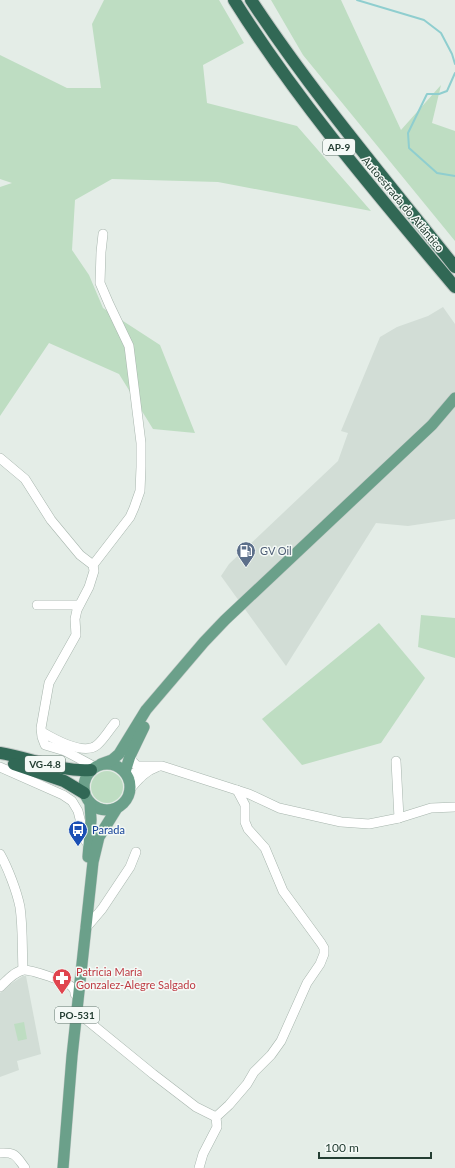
<svg xmlns="http://www.w3.org/2000/svg" width="455" height="1168" viewBox="0 0 455 1168" font-family="Lato,sans-serif">
  <style>
    .built { fill: #d2ddd6 }
    .green { fill: #beddc2 }
    .lines { fill: none; stroke-linecap: round; stroke-linejoin: round }
    .stream { stroke: #8fcecf; stroke-width: 2 }
    .minor-casing { stroke: #a7b5ad; stroke-width: 10 }
    .major-casing { stroke: #c2c9c6; stroke-width: 12 }
    .highway-casing { stroke: #c2c9c6; stroke-width: 14 }
    .minor { stroke: #fff; stroke-width: 9 }
    .major { stroke: #6ba08a; stroke-width: 11 }
    .highway { stroke: #316855; stroke-width: 12 }
    .labels { text-anchor: middle; stroke-width: 3; stroke-linejoin: round; paint-order: stroke }
    .shield { fill: #f4f9f6; stroke: #62766e; stroke-width: 1 }
    .shield-label { font-size: 10px; font-weight: bold; fill: #243e33 }
    .street-label { font-size: 11px; fill: #243e33; stroke: #f4f9f6 }
    .service-label { font-size: 11px; fill: #4e5e75; stroke: #f4f9f6; text-anchor: start }
    .transit-label { font-size: 11px; fill: #164399; stroke: #f4f9f6; text-anchor: start }
    .health-label { font-size: 11px; fill: #be3a42; stroke: #f4f9f6; text-anchor: start }
  </style>
  <rect width="100%" height="100%" fill="#e4ede7"/>
  <g class="built">
    <polygon points="443,307 455,324 455,519 408,526 376,523 286,666 221,576 229,564 338,461 348,433 341,431 380,337 397,327 428,316"/>
    <polygon points="23,976 26,976 41,1054 17,1061 19,1070 0,1077 0,993 6,987"/>
  </g>
  <g class="green">
    <polygon points="104,0 219,0 244,43 203,65 207,103 297,126 371,211 218,182 112,179 75,200 72,250 89,275 103,308 160,345 195,433 153,429 119,374 49,343 0,416 0,187 12,183 0,179 0,55 67,88 101,88 92,24"/>
    <polygon points="271,0 341,0 401,130 441,85 432,123 455,131 455,241 303,55"/>
    <polygon points="421,615 455,618 455,658 418,647"/>
    <polygon points="379,623 425,678 381,743 302,765 262,719"/>
    <circle cx="107" cy="787" r="16"/>
    <polygon points="24,1022 27,1039 18,1041 14,1024"/>
  </g>
  <g class="lines">
    <g class="stream">
      <polyline points="357,0 424,20 441,33 452,54 455,64"/>
      <polyline points="455,73 447,91 439,94 427,94 408,133 409,148 437,173 455,176"/>
    </g>
    <g class="minor-casing">
      <g id="minor">
        <polyline points="0,458 25,479 51,520 80,555 93,565 94,571 89,587 77,610 75,619 76,635 49,683 41,728 42,737 45,745 65,751 95,767"/>
        <polyline points="93,565 130,517 134,508 140,491 141,467 141,443 129,346 109,304 100,283 101,252 103,234"/>
        <polyline points="37,605 79,605"/>
        <path d="M42,732C54,739 84,756 97,745C104,739 109,730 115,723"/>
        <polyline points="130,756 132,761 137,766 162,766 249,794 279,808 341,822 369,824 399,818 431,808 455,807"/>
        <polyline points="396,761 399,818"/>
        <polyline points="0,767 63,795 72,801 78,811 81,823 80,832 89,846"/>
        <polyline points="126,775 142,771 145,767"/>
        <path d="M130,789C138,780 145,771 157,767"/>
        <path d="M0,854C8,868 17,892 20,907C23,928 22,950 23,970"/>
        <polyline points="85,929 102,909 130,867 136,852"/>
        <path d="M0,987C6,981 14,972 23,970C30,969 69,982 73,988C75,990 75,992 75,994"/>
        <polyline points="77,1012 153,1074 196,1107 216,1117"/>
        <path d="M0,1153C16,1152 16,1156 25,1168"/>
        <polyline points="199,1168 203,1154 217,1127 216,1117 229,1105 247,1084 254,1072 271,1055 281,1041 307,983 320,964 324,954 324,948 321,943 283,891 265,848 248,829 245,822 245,805 237,790"/>
      </g>
    </g>
    <g class="major-casing">
      <g id="major">
        <circle cx="107" cy="787" r="23"/>
        <polyline points="101,764 112,760 119,754 146,710 204,642 225,620 432,425 455,398"/>
        <polyline points="125,772 130,756 144,727"/>
        <polyline points="88,857 91,820 90,803"/>
        <polyline points="63,1168 72,1056 93,862 99,837 117,808"/>
      </g>
    </g>
    <g class="highway-casing">
      <g id="highway">
        <path d="M234,0C298,102 377,194 455,287"/>
        <path d="M251,0C313,94 386,180 455,267"/>
        <path d="M0,753C31,758 59,772 91,770"/>
        <polyline points="14,764 64,781 84,793"/>
      </g>
    </g>
    <use href="#minor" class="minor"/>
    <use href="#major" class="major"/>
    <use href="#highway" class="highway"/>
  </g>
  <defs>
    <g id="fuel-pin" transform="scale(1)"><path d="M0 17L-7.5 6A9.5 9.5 0 1 1 7.5 6Z" fill="#5c6f8a" stroke="#f4f9f6"/><path d="M-5.5-6h7V0h2V4h1.3V-2.5L3-4.5l.8-.8L6-3V5H2.5V1h-1V6h-7ZM-4.2-4.7v3.2H.2V-4.7Z" fill="#fff"/></g>
    <g id="bus-pin" transform="scale(1)"><path d="M0 17L-7.5 6A9.5 9.5 0 1 1 7.5 6Z" fill="#1a4fb4" stroke="#f4f9f6"/><path d="M-5-6H5V4H4V6H2V4H-2V6H-4V4H-5ZM-3.5-4V0h7V-4ZM-3.5 1.2v1.5H-2V1.2ZM2 1.2v1.5H3.5V1.2Z" fill="#fff"/></g>
    <g id="pharmacy-pin" transform="scale(1)"><path d="M0 17L-7.5 6A9.5 9.5 0 1 1 7.5 6Z" fill="#e0444e" stroke="#f4f9f6"/><path d="M-2-6h4v4h4v4h-4v4h-4v-4h-4v-4h4Z" fill="#fff"/></g>
  </defs>
  <g fill-rule="evenodd">
    <use href="#fuel-pin" x="246" y="551"/>
    <use href="#bus-pin" x="78" y="830"/>
    <use href="#pharmacy-pin" x="62" y="978"/>
  </g>
  <g class="labels">
    <g class="shield">
      <rect x="323" y="139" width="32" height="16" rx="3"/>
      <rect x="25" y="756" width="40" height="16" rx="3"/>
      <rect x="55" y="1007" width="44" height="16" rx="3"/>
    </g>
    <g class="shield-label">
      <text x="339" y="151">AP-9</text>
      <text x="45" y="768">VG-4.8</text>
      <text x="77" y="1019">PO-531</text>
    </g>
    <g class="street-label">
      <text transform="translate(403 204) rotate(50)" y="4">Autoestrada do Atlántico</text>
    </g>
    <g class="service-label">
      <text x="260" y="555">GV Oil</text>
    </g>
    <g class="transit-label">
      <text x="92" y="834">Parada</text>
    </g>
    <g class="health-label">
      <text x="76" y="976">Patricia María<tspan x="76" dy="13">Gonzalez-Alegre Salgado</tspan></text>
    </g>
  </g>
  <path d="M319 1152v6h112v-6" fill="none" stroke="#243e33" stroke-width="2"/>
  <text x="325" y="1152" font-size="12" fill="#243e33" stroke="#f4f9f6" stroke-width="3" paint-order="stroke">100 m</text>
</svg>
